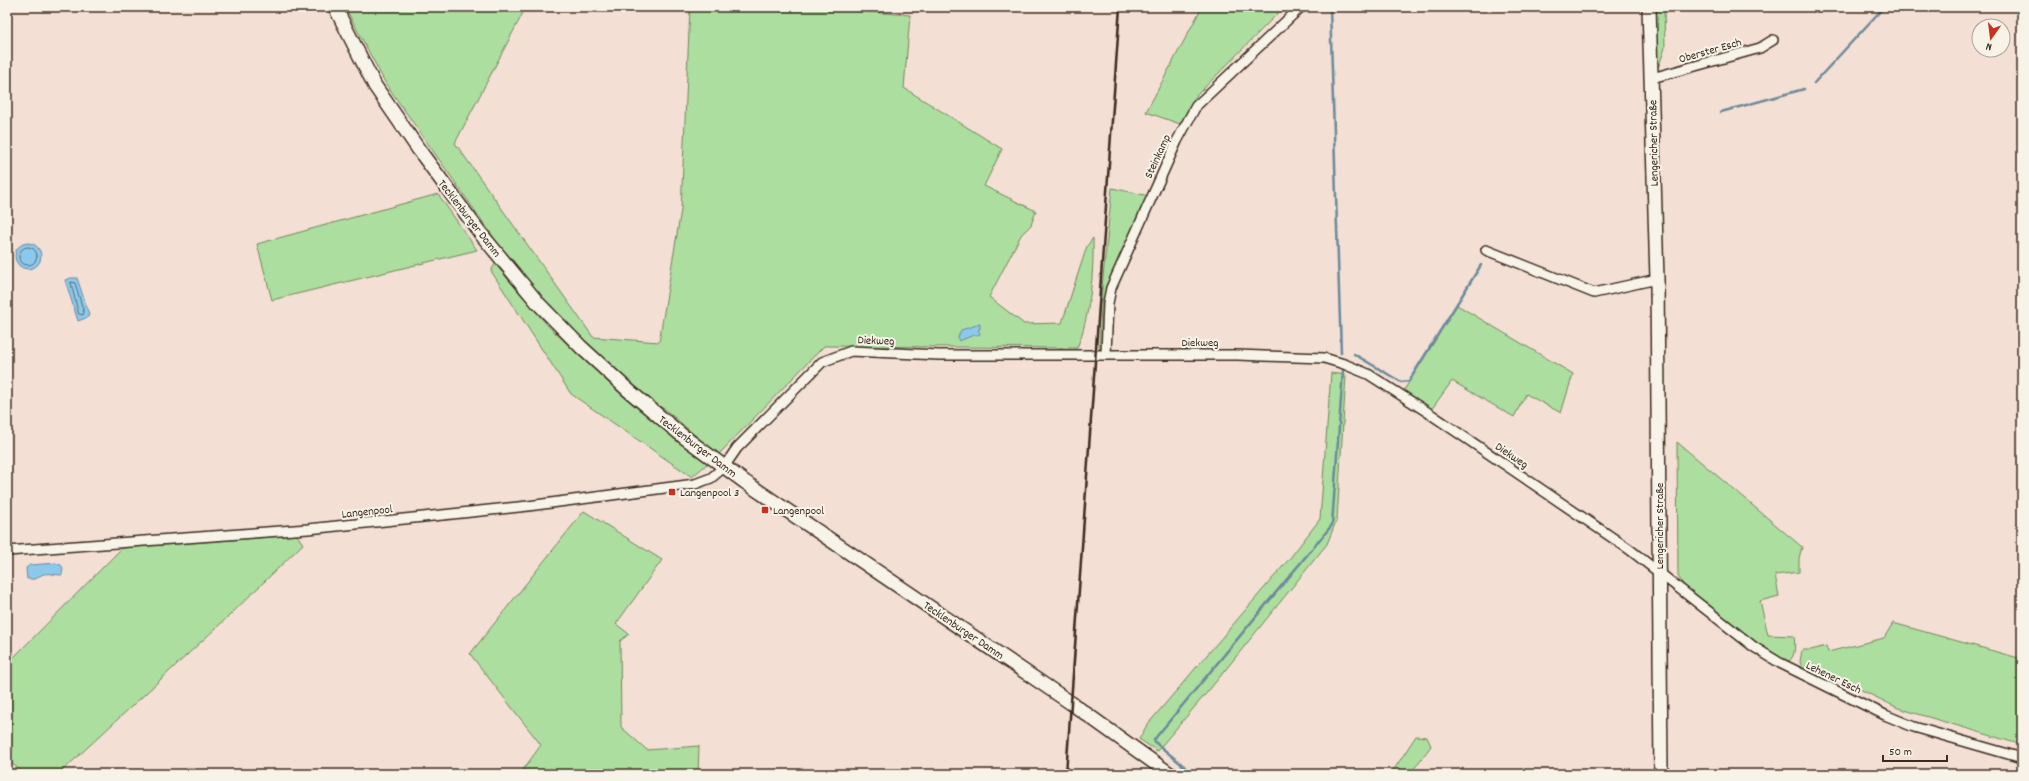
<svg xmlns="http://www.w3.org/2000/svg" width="2029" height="781" viewBox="0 0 2029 781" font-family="Dekko,sans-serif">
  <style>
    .green { fill: #acde9f; stroke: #74845e }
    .water { fill: #8bc9ec; stroke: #6b899a }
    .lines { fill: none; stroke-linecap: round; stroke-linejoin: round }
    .shore { stroke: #5b6a70; stroke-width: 1 }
    .stream { stroke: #6b899a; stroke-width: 2.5 }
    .street-casing { stroke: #3b2a1e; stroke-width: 12 }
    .secondary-casing { stroke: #3b2a1e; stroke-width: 16 }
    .street { stroke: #f7f3e8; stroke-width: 9 }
    .secondary { stroke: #f7f3e8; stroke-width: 13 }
    .rail { stroke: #3b2a1e; stroke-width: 2.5 }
    .poi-dot { fill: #c8321e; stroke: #f7f3e8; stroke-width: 1.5 }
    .labels { text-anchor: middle; stroke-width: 4; stroke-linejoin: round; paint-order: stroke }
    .street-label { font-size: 12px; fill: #3b2a1e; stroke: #f7f3e8 }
    .poi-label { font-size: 12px; fill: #3b2a1e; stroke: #f7f3e8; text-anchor: start }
  </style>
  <rect width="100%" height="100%" fill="#f3dfd4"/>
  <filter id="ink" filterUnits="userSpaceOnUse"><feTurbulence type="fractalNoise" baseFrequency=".025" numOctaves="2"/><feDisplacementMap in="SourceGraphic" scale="8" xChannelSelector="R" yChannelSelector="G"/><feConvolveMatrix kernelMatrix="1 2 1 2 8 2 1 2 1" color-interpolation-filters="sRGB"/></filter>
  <g filter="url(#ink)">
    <g class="green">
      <path d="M345,7H526L455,143L593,337L659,342L681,210L690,8L687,7H806L910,15L904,88L1002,149L984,186L1036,211L1031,225L1021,235L989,297L1024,324L1062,323L1087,246L1093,238C1094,272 1090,317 1077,348L824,346L718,455L666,410L640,394L602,358L556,314L502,249L386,84Z"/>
      <polygon points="1202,7 1284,7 1196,96 1180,124 1146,112"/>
      <polygon points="1653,7 1664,7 1665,48 1657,71"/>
      <polygon points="1112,188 1149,196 1108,285 1103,302 1102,349 1099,348 1102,288"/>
      <polygon points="438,194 477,250 272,300 257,244"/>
      <polygon points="495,264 549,327 583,359 623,396 681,444 708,463 692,477 571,394 491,271"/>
      <polygon points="1457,305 1573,374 1561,413 1526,394 1514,417 1452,381 1431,410 1404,390"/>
      <polygon points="1331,373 1346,375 1337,519 1327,544 1210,689 1157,751 1139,739 1147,725 1290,558 1320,519"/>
      <path d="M1677,442L1802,547L1799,558V572L1775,575L1779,596L1760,601L1768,635L1794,636C1795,643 1796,656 1789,661L1785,662L1746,637L1684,586L1678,576Z"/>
      <polygon points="584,511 662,560 616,624 629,634 620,641 621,727 647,750 699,746 698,774 520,774 541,745 470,654"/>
      <polygon points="297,535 303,544 230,615 61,772 57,774 26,774 7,760 7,664 122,548"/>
      <polygon points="1893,623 2022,659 2022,745 1898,708 1831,675 1826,682 1803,670 1800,662 1802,650 1811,650 1826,646 1828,652 1884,638"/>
      <polygon points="1416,736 1427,737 1431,746 1410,774 1391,774"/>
    </g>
    <g class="water">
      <circle cx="28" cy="256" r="13"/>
      <polygon points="71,278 77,278 89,314 88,317 78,321 65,280"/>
      <polygon points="980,324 980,329 978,330 980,333 979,335 974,335 959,341 958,337 961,330"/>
      <path d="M56,563L61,565L63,568L62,575C52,575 44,570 36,579H27L26,568L30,565Z"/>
    </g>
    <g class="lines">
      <g class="shore">
        <circle cx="28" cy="256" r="9"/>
        <polygon points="71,282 75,283 84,313 83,315 79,314"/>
      </g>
      <g class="stream">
        <polyline points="1330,7 1341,353"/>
        <polyline points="1814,83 1884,7"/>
        <polyline points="1721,112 1804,89"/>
        <polyline points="1354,354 1401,382 1409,381 1481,265"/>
        <polyline points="7,771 10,774"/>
        <polyline points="1186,771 1185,767 1156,743 1154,740 1157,736 1332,525 1343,371"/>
      </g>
      <g class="street-casing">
        <g id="street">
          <polyline points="1652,78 1760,48 1773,40"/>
          <polyline points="1486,250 1594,293 1657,279"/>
          <polyline points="1106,354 1108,303 1111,288 1177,141 1196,106 1301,7"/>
          <polyline points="7,551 308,529 528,506 695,484 711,478 724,467 737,448 822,362 851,351 939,355 1237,355 1324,358 1344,364 1368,374 1429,413 1629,549 1754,647 1780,663 1885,715 1914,727 2022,758"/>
        </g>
      </g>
      <g class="secondary-casing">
        <g id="secondary">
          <polyline points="335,7 375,86 419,150 481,234 538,303 581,347 628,390 684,437 745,482 1071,703 1170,774"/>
          <polyline points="1649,7 1657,279 1661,774"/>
        </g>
      </g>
      <use href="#street" class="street"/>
      <use href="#secondary" class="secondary"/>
      <polyline class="rail" points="1066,774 1120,7"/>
    </g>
  </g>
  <g class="poi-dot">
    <rect x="668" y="488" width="8" height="8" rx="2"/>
    <rect x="761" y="506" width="8" height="8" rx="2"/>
  </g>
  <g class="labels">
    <g class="street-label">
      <text transform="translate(1710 50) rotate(-16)" y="4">Oberster Esch</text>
      <text transform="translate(1653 143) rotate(-91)" y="4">Lengericher Straße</text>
      <text transform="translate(1157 156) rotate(-65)" y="4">Steinkamp</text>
      <text transform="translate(470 218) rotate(52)" y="4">Tecklenburger Damm</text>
      <text transform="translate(876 340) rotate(2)" y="4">Diekweg</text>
      <text x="1200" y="346">Diekweg</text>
      <text transform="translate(698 446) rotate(37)" y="4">Tecklenburger Damm</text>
      <text transform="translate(1512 455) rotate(34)" y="4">Diekweg</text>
      <text transform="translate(367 511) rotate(-6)" y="4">Langenpool</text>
      <text transform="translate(1659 526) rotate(-90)" y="4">Lengericher Straße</text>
      <text transform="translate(964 630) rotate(34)" y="4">Tecklenburger Damm</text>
      <text transform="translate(1834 677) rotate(26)" y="4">Lehener Esch</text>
    </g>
    <g class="poi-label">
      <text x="680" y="496">Langenpool 3</text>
      <text x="773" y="514">Langenpool</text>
    </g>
  </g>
  <rect width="2029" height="781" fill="none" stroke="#f7f3e8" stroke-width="24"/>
  <rect x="12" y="12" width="2005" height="757" fill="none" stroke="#3b2a1e" stroke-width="1.5" filter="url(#ink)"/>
  <g transform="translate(1991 38) rotate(194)"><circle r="19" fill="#f7f3e8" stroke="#aca397"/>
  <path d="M0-3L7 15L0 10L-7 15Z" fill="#c8321e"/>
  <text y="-6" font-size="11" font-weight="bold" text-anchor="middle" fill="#3b2a1e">N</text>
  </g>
  <path d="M1883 755v6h64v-6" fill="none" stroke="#3b2a1e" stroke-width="2"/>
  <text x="1889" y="755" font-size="12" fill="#3b2a1e" stroke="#f7f3e8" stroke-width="3" paint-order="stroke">50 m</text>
</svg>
